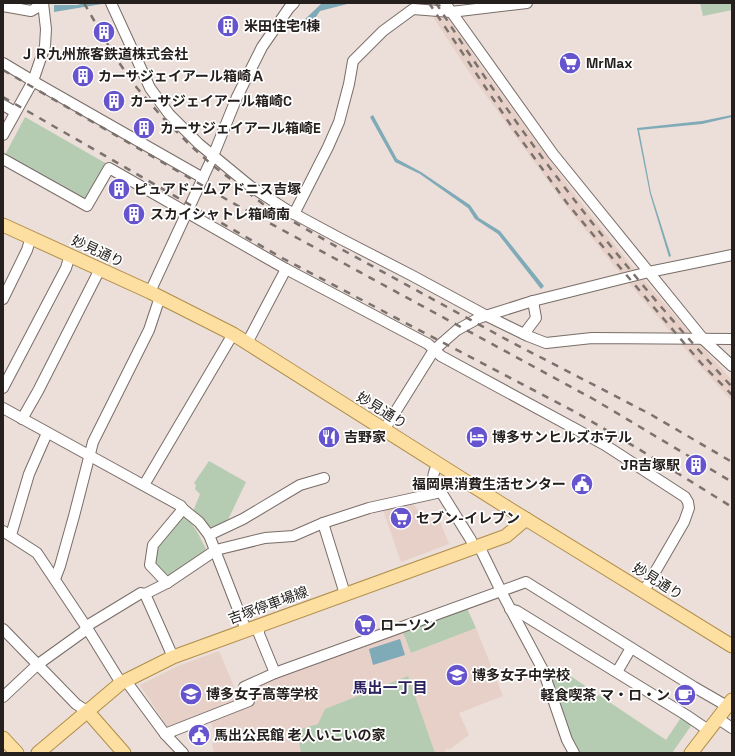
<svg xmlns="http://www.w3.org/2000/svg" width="735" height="756" viewBox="0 0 735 756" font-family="'Space Grotesk','Noto Sans JP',sans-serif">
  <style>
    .built { fill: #e6d0c8 }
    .green { fill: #b6ccb2 }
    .water { fill: #7faab7 }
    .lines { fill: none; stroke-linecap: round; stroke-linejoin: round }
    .minor-casing { stroke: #796d68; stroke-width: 12 }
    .major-casing { stroke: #b08e4a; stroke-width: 15 }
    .minor { stroke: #fff; stroke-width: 10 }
    .major { stroke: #fddfa1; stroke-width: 13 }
    .rail { stroke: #7b726e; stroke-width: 2.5; stroke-dasharray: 7 7; stroke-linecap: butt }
    .labels { text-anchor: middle; stroke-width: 3.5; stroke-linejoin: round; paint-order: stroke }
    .poi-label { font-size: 14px; font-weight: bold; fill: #25201e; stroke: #fff; text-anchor: start }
    .street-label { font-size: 14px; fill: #25201e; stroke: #fff }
    .neighbourhood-label { font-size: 15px; font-weight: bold; fill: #2a215c; stroke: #fff }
  </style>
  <rect width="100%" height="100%" fill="#ecded8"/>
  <g class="built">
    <polygon points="424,3 440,3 479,63 576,196 625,258 710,356 732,380 732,401 698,364 615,267 564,203 467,69"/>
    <polygon points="411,501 427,522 438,517 449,544 401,562 382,507"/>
    <polygon points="476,628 503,696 459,713 469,735 449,750 448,748 443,753 214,753 212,744 216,742 210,718 252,701 248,687 402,630 411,653"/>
    <polygon points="219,651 241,703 169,729 140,685 178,666"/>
  </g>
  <g class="green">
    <polygon points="700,3 732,3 732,10 703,16"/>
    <polygon points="25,117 107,164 86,199 82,200 7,156 6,153"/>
    <polygon points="209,461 246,482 226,524 209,529 192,514 200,494 195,489 196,485 194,483"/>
    <path d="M181,514C194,522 199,536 206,549L205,551L171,576L164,573L152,564L155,546Z"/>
    <polygon points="466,606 476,628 411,653 402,630"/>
    <polygon points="557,667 666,740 682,716 693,723 672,753 578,753 570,738 550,674"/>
    <polygon points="408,676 435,753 301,753 297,730 318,724 325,709"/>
  </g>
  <g class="water">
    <polygon points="84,3 108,3 54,12 54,5 77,5"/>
    <polygon points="324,3 351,3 320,11 307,30 294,26 297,21 303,21 321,4"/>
    <polygon points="373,115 397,159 421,172 470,205 479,218 500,231 544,286 541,289 498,234 475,219 468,208 420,174 395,162 370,117"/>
    <polygon points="732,115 732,117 702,124 639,130 651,193 671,256 669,257 650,194 637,128 702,121"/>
    <polygon points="400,639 405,655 373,665 369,649"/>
  </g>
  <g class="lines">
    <g class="minor-casing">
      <g id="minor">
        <polyline points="111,3 150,88 169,114 199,144 250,186 287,210 341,239 411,275 485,315 528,336 546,343 592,338 732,339"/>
        <polyline points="445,3 553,154 704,340 732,366"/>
        <polyline points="3,6 31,11 38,7 37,3"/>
        <polyline points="3,63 38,84 203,178"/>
        <polyline points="3,105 15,112"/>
        <polyline points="3,135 33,81 45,46 46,29 43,3"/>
        <polyline points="3,159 87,206 109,168 286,269 428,344 441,356 605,445 685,497 688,502 689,508 684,522 644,591"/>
        <polyline points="294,214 328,147 339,122 349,84 353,61 383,31 413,9 451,12 527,3"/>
        <polyline points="150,292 213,156 237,97 262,47 289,8 294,3"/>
        <polyline points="3,299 27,250 31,237"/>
        <polyline points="524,334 536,318 533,301"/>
        <polyline points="247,343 286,269"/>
        <polyline points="3,388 66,268 70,255"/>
        <polyline points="3,408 181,506 183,509 199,522 209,535 246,630"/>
        <polyline points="22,419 38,391 100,269"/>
        <polyline points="384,430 434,350 457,330 479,318 533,301 649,272 732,255"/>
        <polyline points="144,485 233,334"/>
        <polyline points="441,492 471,540 474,548"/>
        <path d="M323,523L369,508L441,492C433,479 430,478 438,464"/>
        <polyline points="3,531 37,553 87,628 121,683"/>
        <polyline points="11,535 29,474 47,433"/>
        <polyline points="209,535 243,519 300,485 324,478"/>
        <polyline points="479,546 503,595 543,670 567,740 574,753"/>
        <polyline points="55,579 60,566 74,516 93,442 149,330 160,297"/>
        <polyline points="167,583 150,565 153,545 183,509"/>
        <polyline points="145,594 173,657"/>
        <polyline points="510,609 517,611 686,715 708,730"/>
        <polyline points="259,626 259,634 275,673 526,582 694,687 727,706"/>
        <polyline points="3,629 76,704 88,712"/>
        <polyline points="617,672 631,648"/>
        <polyline points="126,681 165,734 183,753"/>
        <polyline points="3,697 37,665 83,632 90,624 141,593 145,594 167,583 216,550 265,538 293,536 323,523 345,594"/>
        <polyline points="717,718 732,728"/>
        <polyline points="165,734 249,701 244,687 275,673"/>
      </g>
    </g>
    <g class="major-casing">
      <g id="major">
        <polyline points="3,225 150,292 233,334 508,508 732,646"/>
        <polyline points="88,712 124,753"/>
        <polyline points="3,738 17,753"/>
        <polyline points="38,753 121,683 173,657 506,536 526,519"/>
        <polyline points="691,753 732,700"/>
      </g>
    </g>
    <use href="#minor" class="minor"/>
    <use href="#major" class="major"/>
    <g class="rail">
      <polyline points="84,3 115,57 137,88 163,118 192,147 211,164 263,204 330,243 511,342 650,414 732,462"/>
      <polyline points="429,3 512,127 567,203 618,265 701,363 732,395"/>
      <path d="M436,3C523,140 623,268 732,387"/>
      <polyline points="3,70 231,202 595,400 732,482"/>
      <polyline points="3,97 284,259 577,413 637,448 732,507"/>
    </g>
  </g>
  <defs>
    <g id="building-disc" transform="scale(1.15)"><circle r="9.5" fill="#6554cd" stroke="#fff"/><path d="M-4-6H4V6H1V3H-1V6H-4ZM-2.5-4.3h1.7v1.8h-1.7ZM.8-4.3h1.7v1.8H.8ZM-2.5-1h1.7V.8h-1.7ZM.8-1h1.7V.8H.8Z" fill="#fff"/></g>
    <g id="supermarket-disc" transform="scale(1.15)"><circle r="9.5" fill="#6554cd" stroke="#fff"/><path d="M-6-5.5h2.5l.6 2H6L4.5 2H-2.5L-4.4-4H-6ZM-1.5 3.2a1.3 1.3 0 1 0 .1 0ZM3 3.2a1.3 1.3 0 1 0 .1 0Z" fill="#fff"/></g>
    <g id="restaurant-disc" transform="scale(1.15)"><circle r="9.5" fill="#6554cd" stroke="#fff"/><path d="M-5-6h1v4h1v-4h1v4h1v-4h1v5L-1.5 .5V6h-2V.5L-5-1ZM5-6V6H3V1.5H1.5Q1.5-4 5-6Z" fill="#fff"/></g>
    <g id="hotel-disc" transform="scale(1.15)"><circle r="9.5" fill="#6554cd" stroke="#fff"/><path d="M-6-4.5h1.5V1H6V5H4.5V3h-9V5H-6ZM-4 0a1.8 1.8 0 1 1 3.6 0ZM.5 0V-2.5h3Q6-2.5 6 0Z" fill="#fff"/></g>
    <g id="civic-disc" transform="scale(1.15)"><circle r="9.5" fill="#6554cd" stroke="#fff"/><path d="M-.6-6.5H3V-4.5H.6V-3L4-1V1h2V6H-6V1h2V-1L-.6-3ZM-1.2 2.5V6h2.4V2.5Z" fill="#fff"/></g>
    <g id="school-disc" transform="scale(1.15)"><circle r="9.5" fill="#6554cd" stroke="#fff"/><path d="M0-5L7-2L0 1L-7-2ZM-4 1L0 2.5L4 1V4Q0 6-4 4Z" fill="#fff"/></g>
    <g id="cafe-disc" transform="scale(1.15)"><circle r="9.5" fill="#6554cd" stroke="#fff"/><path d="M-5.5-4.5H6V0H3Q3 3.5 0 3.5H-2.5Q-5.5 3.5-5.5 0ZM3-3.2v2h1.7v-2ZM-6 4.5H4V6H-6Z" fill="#fff"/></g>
  </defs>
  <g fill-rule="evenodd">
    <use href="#building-disc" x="228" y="26"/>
    <use href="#building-disc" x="104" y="32"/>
    <use href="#supermarket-disc" x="570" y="63"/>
    <use href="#building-disc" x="83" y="76"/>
    <use href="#building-disc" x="114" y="101"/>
    <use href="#building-disc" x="144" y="128"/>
    <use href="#building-disc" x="119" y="189"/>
    <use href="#building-disc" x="134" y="214"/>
    <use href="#restaurant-disc" x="329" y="437"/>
    <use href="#hotel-disc" x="477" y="437"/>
    <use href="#building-disc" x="696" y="465"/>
    <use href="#civic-disc" x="582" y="484"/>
    <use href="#supermarket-disc" x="401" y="518"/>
    <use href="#supermarket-disc" x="365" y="625"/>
    <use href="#school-disc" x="457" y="675"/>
    <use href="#school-disc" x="191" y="694"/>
    <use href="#cafe-disc" x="685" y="695"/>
    <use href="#civic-disc" x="199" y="735"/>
  </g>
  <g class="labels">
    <g class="poi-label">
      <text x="244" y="31">米田住宅1棟</text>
      <text x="104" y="59" text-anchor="middle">ＪＲ九州旅客鉄道株式会社</text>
      <text x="586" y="68">MrMax</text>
      <text x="98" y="81">カーサジェイアール箱崎Ａ</text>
      <text x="130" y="106">カーサジェイアール箱崎C</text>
      <text x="160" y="133">カーサジェイアール箱崎E</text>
      <text x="134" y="194">ピュアドームアドニス吉塚</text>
      <text x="150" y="219">スカイシャトレ箱崎南</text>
      <text x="344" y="442">吉野家</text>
      <text x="492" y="442">博多サンヒルズホテル</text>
      <text x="680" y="470" text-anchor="end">JR吉塚駅</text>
      <text x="566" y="489" text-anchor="end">福岡県消費生活センター</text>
      <text x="416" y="523">セブン-イレブン</text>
      <text x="380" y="630">ローソン</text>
      <text x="472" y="680">博多女子中学校</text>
      <text x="206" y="699">博多女子高等学校</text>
      <text x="670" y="700" text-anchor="end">軽食喫茶 マ・ロ・ン</text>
      <text x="214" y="740">馬出公民館 老人いこいの家</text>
    </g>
    <g class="street-label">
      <text transform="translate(98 251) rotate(25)" y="5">妙見通り</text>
      <text transform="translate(382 410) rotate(32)" y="5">妙見通り</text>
      <text transform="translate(658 581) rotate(32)" y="5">妙見通り</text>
      <text transform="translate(268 605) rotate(-20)" y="5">吉塚停車場線</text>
    </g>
    <g class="neighbourhood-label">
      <text x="390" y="693">馬出一丁目</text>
    </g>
  </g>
  <rect width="735" height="756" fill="none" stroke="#25201e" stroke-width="8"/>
</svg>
